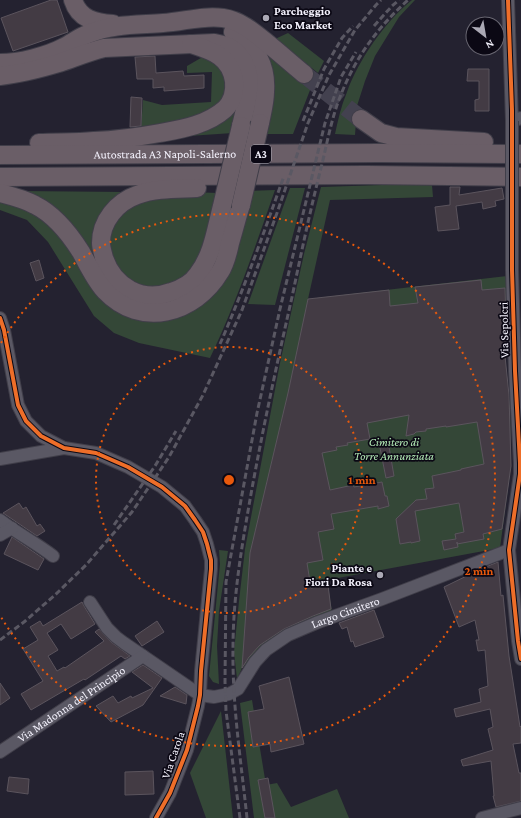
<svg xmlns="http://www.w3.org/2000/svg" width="521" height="818" viewBox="0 0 521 818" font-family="'Crimson Pro',serif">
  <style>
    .green { fill: #344737 }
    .building { fill: #433b44; stroke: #5b545d }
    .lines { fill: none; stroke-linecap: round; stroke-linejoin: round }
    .highway-tunnel { stroke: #43414f; stroke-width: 18; stroke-dasharray: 18 9; stroke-linecap: butt }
    .minor-casing { stroke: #403e49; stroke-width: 14 }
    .highway-casing { stroke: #403e49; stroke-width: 20 }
    .minor { stroke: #5a5864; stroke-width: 12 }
    .highway { stroke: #6a5e67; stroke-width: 18 }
    .rail { stroke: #5a5863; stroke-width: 3; stroke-dasharray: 6 3; stroke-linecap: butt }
    .minor-bridge-casing { stroke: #403e49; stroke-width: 14; stroke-linecap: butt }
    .highway-bridge-casing { stroke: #403e49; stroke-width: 20; stroke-linecap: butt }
    .minor-bridge { stroke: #5a5864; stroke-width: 12 }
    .highway-bridge { stroke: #6a5e67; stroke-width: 18 }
    .cycleway-casing { stroke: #0b0814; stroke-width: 6 }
    .cycleway { stroke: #ee6e29; stroke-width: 4 }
    .ring { fill: none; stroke: #e8590c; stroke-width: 2; stroke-dasharray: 2 4 }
    .poi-dot { fill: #aba9b5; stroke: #0b0814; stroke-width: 1.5 }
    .labels { text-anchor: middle; stroke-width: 3.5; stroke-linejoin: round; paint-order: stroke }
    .shield { fill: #0b0814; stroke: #aeacb7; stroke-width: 1 }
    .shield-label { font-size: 11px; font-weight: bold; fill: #f4f2fd }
    .poi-label { font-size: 12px; font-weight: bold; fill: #f4f2fd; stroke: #0b0814; text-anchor: start }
    .street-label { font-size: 12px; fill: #f4f2fd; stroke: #0b0814 }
    .park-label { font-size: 12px; font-style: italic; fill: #b5edb8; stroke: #0b0814 }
    .centre { fill: #e8590c; stroke: #0b0814; stroke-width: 2 }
    .ring-label { font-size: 12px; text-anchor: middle; font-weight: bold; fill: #e8590c; stroke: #0b0814; stroke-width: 3.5; stroke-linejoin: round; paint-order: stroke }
  </style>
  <rect width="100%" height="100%" fill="#242230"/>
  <g class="green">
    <path d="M412,0H415L399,17L375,56L365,81L356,109L363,113L356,122L355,135L335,134C338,120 341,106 347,92C358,61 385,21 412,0Z"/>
    <polygon points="288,33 324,61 318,73 275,39"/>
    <polygon points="260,45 301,79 312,85 293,134 265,134"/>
    <polygon points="206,55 225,68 225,97 208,114 141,130 143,100 162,105 211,102 212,72 187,73 187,66"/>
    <polygon points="240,95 233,133 159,138"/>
    <polygon points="381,185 432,185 433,197 330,200 308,299 507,276 509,356 505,357 510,406 511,466 500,548 327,580 332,612 262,648 242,668 237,679 234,652 239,601 245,549 280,363 304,254 321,187"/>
    <polygon points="290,188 305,188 275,305 248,304"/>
    <path d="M275,190C255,247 236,304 210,358L139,343L114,333L94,316L48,242L27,220L0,210V200L41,216L156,319L250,191Z"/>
    <path d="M17,191L127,192C123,194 118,197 114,200C109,205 105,212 102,218C99,225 96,233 96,241C95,249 98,258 101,265C113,296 149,310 179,296C187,292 196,287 201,280C221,253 222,221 232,191H237C230,222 225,257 205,282C203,285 200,289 197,291C192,296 185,299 179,302C171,305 163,307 155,307C140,306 125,301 113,291C103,281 97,268 90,256C86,249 82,241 78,235C62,213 41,201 17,191Z"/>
    <polygon points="191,192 218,193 211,227 195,269 162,290 135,287 114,268 107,240 112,227 120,215 144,199"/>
    <polygon points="219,550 228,551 219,611 217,646 219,684 213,682 209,676 220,564"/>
    <polygon points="252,700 266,785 277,783 291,807 337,789 349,818 254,818 240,703"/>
    <polygon points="221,711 233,818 206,818 190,773"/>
  </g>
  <g class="building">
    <polygon points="51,0 57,0 68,32 13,51 1,18"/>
    <polygon points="155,56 156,73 183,71 184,76 204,75 204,88 164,91 164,87 153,88 153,79 137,79 135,57"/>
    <polygon points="468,69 489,69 489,111 475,111 475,100 479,99 479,81 467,81"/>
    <polygon points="131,97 142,98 141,126 130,127"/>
    <polygon points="450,187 460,187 459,195 502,188 504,199 495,201 496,206 483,209 482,202 456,206 459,229 438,231 435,207 450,205"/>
    <polygon points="39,260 44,278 36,281 30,263"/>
    <polygon points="481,280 482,290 505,288 507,356 505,356 509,395 511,466 502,529 483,534 484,539 457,544 457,542 458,547 444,550 442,541 456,539 455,534 464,532 459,503 415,511 420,541 411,543 411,542 400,544 396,519 416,500 427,499 425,489 434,488 432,476 461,470 461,469 484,464 477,422 446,427 446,426 426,429 426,431 416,432 414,434 406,436 409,415 367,423 370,439 347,443 348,445 336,447 337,450 322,453 330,490 353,485 354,487 382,482 385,496 387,496 389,506 378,509 378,506 331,514 334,529 318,532 323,560 307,563 311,588 328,585 331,609 313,616 284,629 260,645 249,657 242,668 250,553 288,393 308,299 389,290 390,306 418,303 415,287"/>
    <polygon points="388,441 394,476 386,478 379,443"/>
    <polygon points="19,503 23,509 26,507 37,526 40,524 45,531 37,536 3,513"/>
    <polygon points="12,537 44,559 38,570 4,554"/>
    <polygon points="498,562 501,596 503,595 509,656 520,727 521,726 521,743 513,744 519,773 521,773 521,801 496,807 493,796 494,796 491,761 463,766 461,760 493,750 488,729 493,727 490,709 456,717 454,709 481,702 479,689 488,686 485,650 478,651 476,640 479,640 475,620 459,627 444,587 483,568"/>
    <polygon points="82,602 84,606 95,624 71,639 61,624 47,633 58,650 48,656 57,671 64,667 65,668 104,641 95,632 99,629 111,642 130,656 125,659 121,656 85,680 84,679 31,710 21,694 43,681 23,649 38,640 30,627 40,621 43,626"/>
    <polygon points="374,610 384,637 355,647 353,641 351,642 347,627 342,629 339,623"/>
    <polygon points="157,621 164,632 142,646 135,636"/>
    <polygon points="143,665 162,678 143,705 111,722 96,706 113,696 118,703 131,696 132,698 153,688 132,672"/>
    <polygon points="289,677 304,744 271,752 270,744 253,747 248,712 264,709 259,686"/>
    <polygon points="0,683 10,698 0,705"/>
    <polygon points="175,687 187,695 186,704 160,696"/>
    <polygon points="153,771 154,794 125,795 125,772"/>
    <polygon points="9,777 29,779 28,794 7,791"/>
    <polygon points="268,778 275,818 265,818 258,780"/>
  </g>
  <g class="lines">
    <polyline class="highway-tunnel" points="304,74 361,119"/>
    <g class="minor-casing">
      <g id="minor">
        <polyline points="508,0 512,121 521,118"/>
        <polyline points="512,188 512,270 515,371 520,463 520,474 509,550 518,641 521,659"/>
        <polyline points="0,318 4,330 18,405 26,421 41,436 64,448 96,453 128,467 162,487 185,506 195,520 203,532 207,544 211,560 211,569 201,671 200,695 198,706 187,750 170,793 156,818"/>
        <polyline points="0,459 64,448"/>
        <path d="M0,520C17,533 36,543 53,556"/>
        <polyline points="0,535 12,528"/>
        <path id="s1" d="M90,602L107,628L116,637L124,643L200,695L214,697L229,694L238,689L255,662L266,650L288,635L316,623L382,599L509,550"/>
        <path id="s2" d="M0,752L143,656"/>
        <polyline points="482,818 521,808"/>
      </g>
    </g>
    <g class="highway-casing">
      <g id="highway">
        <path d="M73,0C79,19 95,23 113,24"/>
        <path d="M233,32C256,45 267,66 265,92C265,102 262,113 260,123"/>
        <path d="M0,63C19,63 47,56 64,47C72,43 79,37 88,34C111,24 138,25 163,23C183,22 203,15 223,18C243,21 257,35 272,47C283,56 293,65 304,74"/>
        <path d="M0,76C20,74 39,69 59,63C74,58 88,52 104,48L214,43C220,44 227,45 232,49C245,58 251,76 248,91C247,103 244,114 241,126"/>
        <polyline points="361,119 381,133 396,137 484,142"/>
        <path d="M39,143C57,142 75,143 94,141C116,140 138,137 160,133C182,129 207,125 225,109C232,102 235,91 234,81C230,56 212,51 191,44"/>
        <path id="s3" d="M0,155L379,153L521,154"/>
        <polyline points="0,177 367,175 521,177"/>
        <path d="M197,188C177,189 156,188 137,195C117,202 101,221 101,243C101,248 103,253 104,258C114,287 142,303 171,292C181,289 192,283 198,274C213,254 216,229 222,206"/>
        <path d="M0,193C12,196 24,199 35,205C55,215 69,233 81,252C88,265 95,280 105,291C141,329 195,314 220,272C226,263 228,252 230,243C234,230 237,217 241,205"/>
      </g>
    </g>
    <use href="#minor" class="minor"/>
    <use href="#highway" class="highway"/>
    <g class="rail">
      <polyline points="374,26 392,6 399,0"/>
      <polyline points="303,121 324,69 342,38 353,26"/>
      <path d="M220,344C244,289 264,232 284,176"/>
      <polyline points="114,525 155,466 176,431"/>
      <polyline points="0,640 24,622 55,595 86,565 132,512 169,457 203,395 242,310 277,213 308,123 329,75 355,30 376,5 381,0"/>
      <polyline points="240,818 226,711 225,682 226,582 257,413 280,309 325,123 341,77 356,52"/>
      <path d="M247,818C241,761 232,704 233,647C233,596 242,545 251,494C263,428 277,363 292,297C301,254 310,211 321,168C327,144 331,120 340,97C355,58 377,28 408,0"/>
    </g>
    <g class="minor-bridge-casing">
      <polyline id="minor-bridge" points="512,121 512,188"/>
    </g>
    <g class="highway-bridge-casing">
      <g id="highway-bridge">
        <polyline points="241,205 260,123"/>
        <polyline points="222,206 241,126"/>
      </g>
    </g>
    <use href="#minor-bridge" class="minor-bridge"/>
    <use href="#highway-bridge" class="highway-bridge"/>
    <g class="cycleway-casing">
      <g id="cycleway">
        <polyline points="508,0 512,110 512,270 515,371 520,463 520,474 509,550 518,641 521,659"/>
        <polyline points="0,318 4,330 18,405 26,421 41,436 64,448 96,453 128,467 162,487 185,506 195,520 203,532 207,544 211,560 211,569 201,671 200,695 198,706 187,750 170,793 156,818"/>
      </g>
    </g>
    <use href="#cycleway" class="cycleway"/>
  </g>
  <g class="ring">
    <circle cx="229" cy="480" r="133"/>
    <path d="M1 343A266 266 0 1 1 1 617"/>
  </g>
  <g class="poi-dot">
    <circle cx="266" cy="18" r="4"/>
    <circle cx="380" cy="575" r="4"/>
  </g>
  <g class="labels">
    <rect class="shield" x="251" y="145" width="20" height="18" rx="3"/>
    <g class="shield-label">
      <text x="261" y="158">A3</text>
    </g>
    <g class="poi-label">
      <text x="274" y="15">Parcheggio<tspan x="274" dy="14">Eco Market</tspan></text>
      <text x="372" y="572" text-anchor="end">Piante e<tspan x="372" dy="14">Fiori Da Rosa</tspan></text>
    </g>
    <g class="street-label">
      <text dy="4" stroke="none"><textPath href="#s3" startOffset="165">Autostrada A3 Napoli-Salerno</textPath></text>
      <text transform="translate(504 330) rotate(-91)" y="4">Via Sepolcri</text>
      <text dy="4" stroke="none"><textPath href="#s1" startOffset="322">Largo Cimitero</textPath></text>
      <text dy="4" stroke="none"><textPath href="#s2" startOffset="86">Via Madonna del Principio</textPath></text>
      <text transform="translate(173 755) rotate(-71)" y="4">Via Carola</text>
    </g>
    <g class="park-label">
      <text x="394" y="446">Cimitero di<tspan x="394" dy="14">Torre Annunziata</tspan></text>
    </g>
  </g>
  <circle cx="229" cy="480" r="6" class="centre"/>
  <g class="ring-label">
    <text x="362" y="484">1 min</text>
    <text x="479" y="575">2 min</text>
  </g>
  <g transform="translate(485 36) rotate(149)"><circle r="19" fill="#0b0814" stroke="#686671"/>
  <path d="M0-3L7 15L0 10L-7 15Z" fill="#aba9b5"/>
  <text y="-6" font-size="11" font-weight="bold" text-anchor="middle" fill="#f4f2fd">N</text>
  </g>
</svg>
